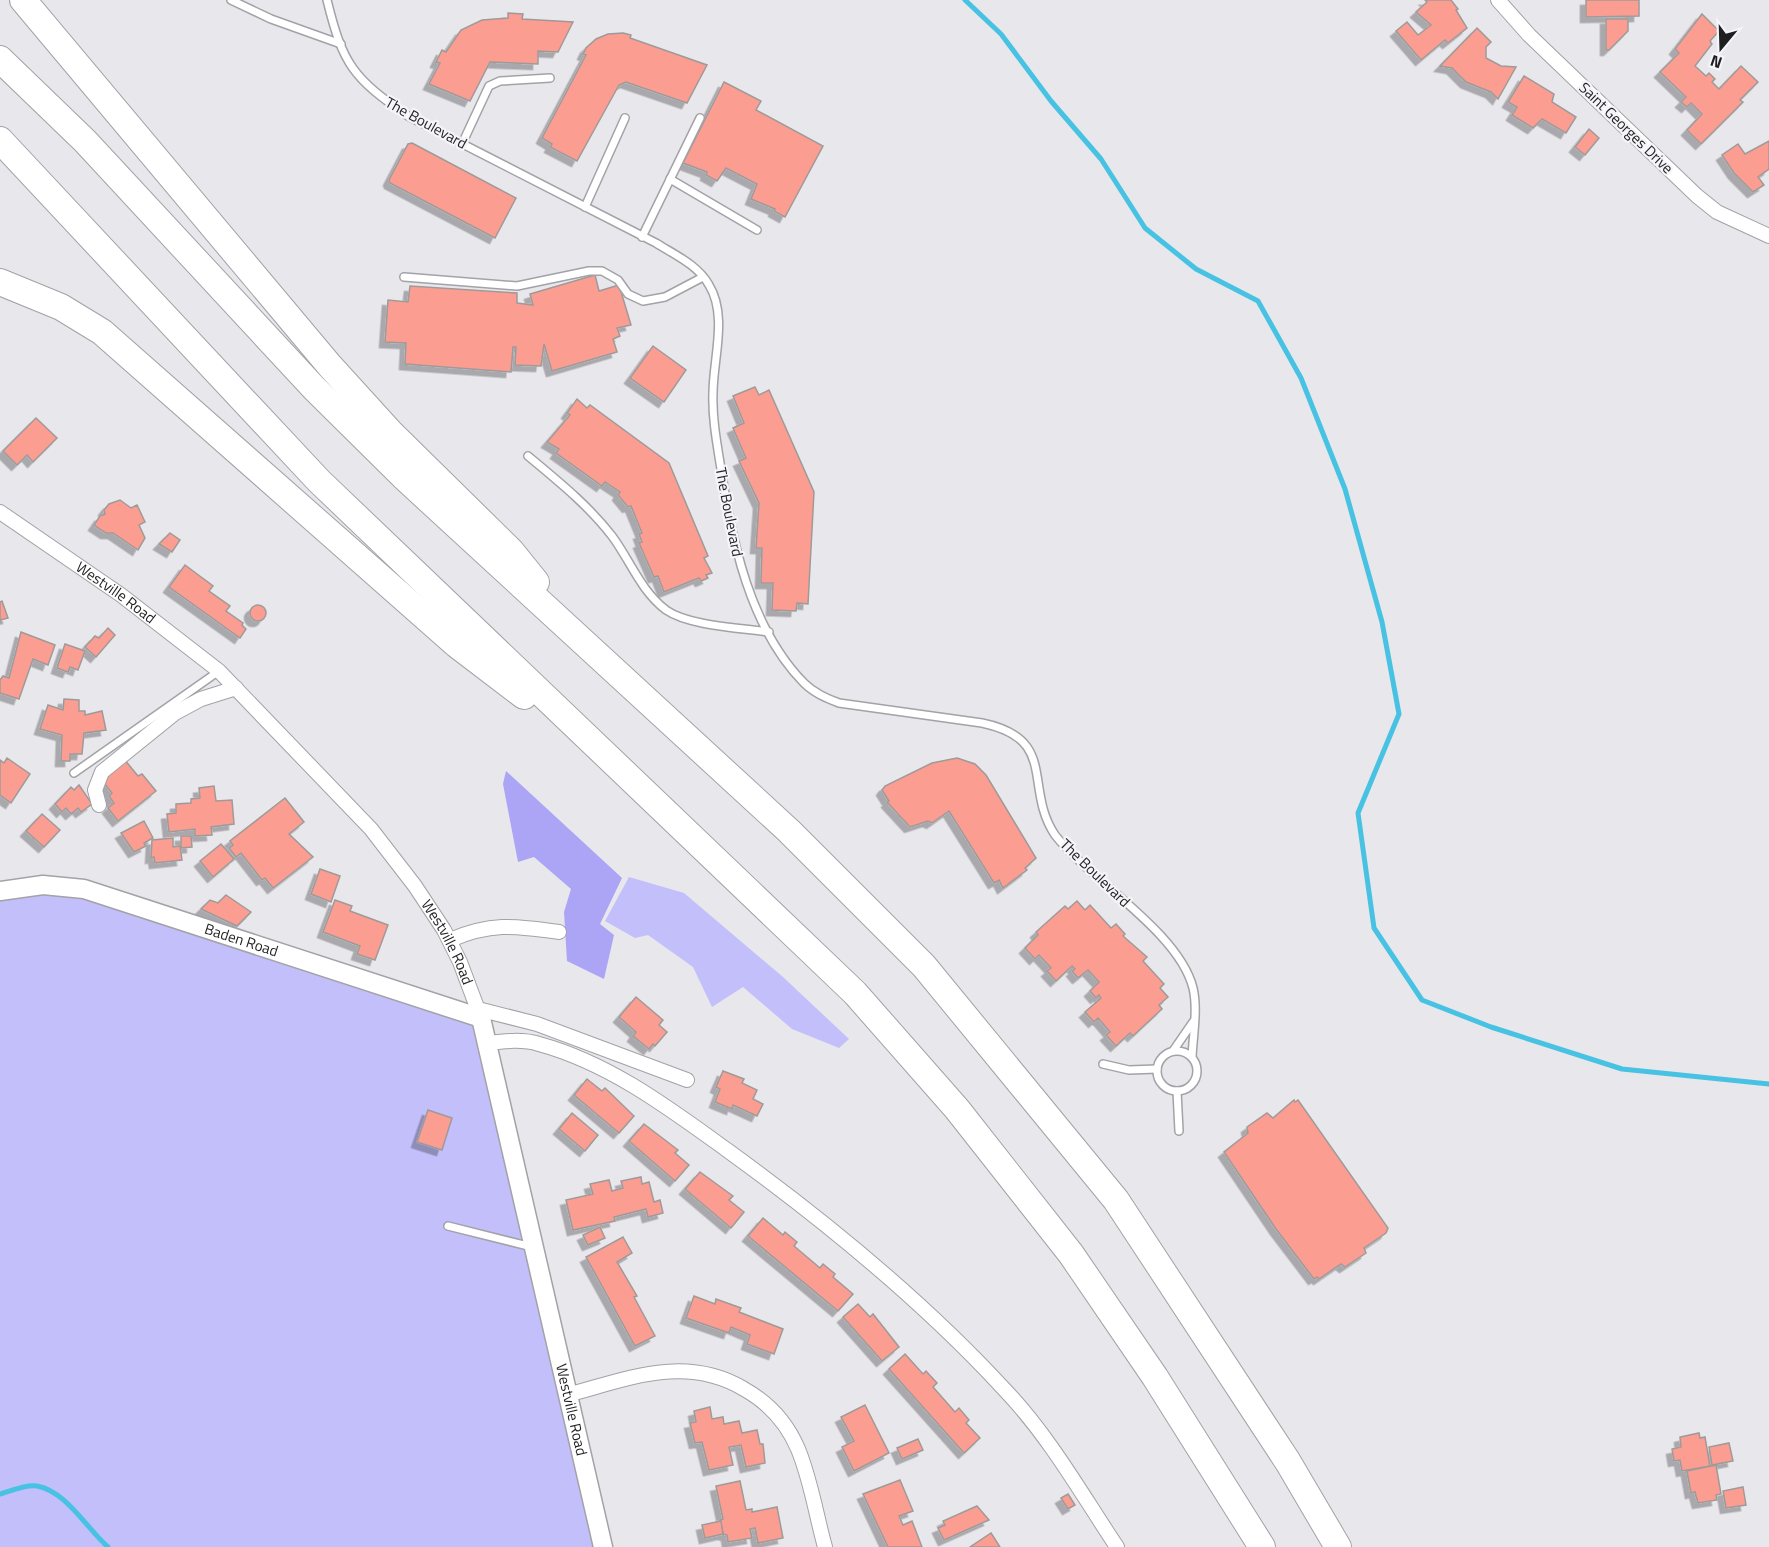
<svg xmlns="http://www.w3.org/2000/svg" width="1769" height="1547" viewBox="0 0 1769 1547" font-family="'Titillium Web',sans-serif">
  <style>
    .green { fill: #c3bffb }
    .forest { fill: #aca4f5 }
    .lines { fill: none; stroke-linecap: round; stroke-linejoin: round }
    .stream { stroke: #48c2e2; stroke-width: 5 }
    .building { fill: #fc9d91; stroke: #9f9a99; stroke-width: 1.5; filter: url(#shadow) }
    .service-casing { stroke: #a2a2a7; stroke-width: 10 }
    .minor-casing { stroke: #a2a2a7; stroke-width: 16 }
    .tertiary-casing { stroke: #a2a2a7; stroke-width: 21 }
    .motorway-casing { stroke: #a2a2a7; stroke-width: 28 }
    .service { stroke: #fff; stroke-width: 7 }
    .minor { stroke: #fff; stroke-width: 14 }
    .tertiary { stroke: #fff; stroke-width: 18 }
    .motorway { stroke: #fff; stroke-width: 26 }
    .labels { text-anchor: middle; stroke-width: 4.5; stroke-linejoin: round; paint-order: stroke }
    .street-label { font-size: 15px; fill: #1f1f21; stroke: #f5f4f9 }
  </style>
  <defs>
    <filter id="shadow"><feDropShadow dx="-5.5" dy="5.5" stdDeviation="0" flood-color="#0004"/></filter>
  </defs>
  <rect width="100%" height="100%" fill="#e7e7ec"/>
  <g class="green">
    <polygon points="629,877 684,893 783,977 849,1039 839,1048 792,1029 743,987 712,1007 693,967 648,935 635,938 605,921"/>
    <polygon points="64,888 480,1020 598,1547 0,1547 0,892"/>
  </g>
  <polygon class="forest" points="506,771 622,878 600,924 614,935 604,979 567,961 564,912 571,889 534,857 518,862 503,784"/>
  <g class="lines">
    <g class="stream">
      <polyline points="965,0 1001,34 1051,101 1101,159 1145,228 1196,269 1258,301 1301,378 1345,489 1382,622 1399,714 1358,813 1374,928 1422,1000 1491,1027 1622,1069 1769,1084"/>
      <path d="M0,1494C11,1491 26,1484 37,1486C66,1491 87,1529 108,1547"/>
    </g>
  </g>
  <g class="building">
    <polygon points="1425,0 1451,0 1458,9 1456,10 1467,28 1448,43 1445,40 1421,60 1396,31 1407,22 1418,35 1431,25 1416,12 1427,2"/>
    <polygon points="1586,0 1639,0 1639,16 1586,17"/>
    <polygon points="508,13 523,14 522,19 573,22 558,52 538,51 538,64 490,62 470,101 429,84 440,63 436,62 442,50 446,52 461,30 482,20 508,18"/>
    <polygon points="1702,14 1719,31 1710,41 1712,44 1695,66 1706,76 1709,73 1715,79 1712,82 1719,89 1741,66 1758,82 1740,100 1743,102 1701,144 1687,130 1702,114 1691,103 1687,107 1681,102 1686,97 1660,72 1679,53 1675,49"/>
    <polygon points="1606,19 1628,19 1628,31 1609,50 1606,50"/>
    <polygon points="1477,28 1491,42 1486,47 1486,58 1501,66 1516,67 1498,99 1491,92 1466,82 1452,68 1440,66"/>
    <polygon points="623,33 631,35 630,38 707,65 687,103 626,82 619,85 577,161 550,147 552,144 542,138 586,55 583,54 586,48 596,39 608,34"/>
    <polygon points="1524,76 1554,94 1552,102 1576,117 1566,133 1542,119 1533,128 1512,115 1517,107 1508,102"/>
    <polygon points="724,82 761,101 756,110 823,146 785,217 774,211 775,209 751,199 757,184 726,168 717,181 706,175 707,172 683,163"/>
    <polygon points="1589,129 1599,138 1585,155 1575,147"/>
    <polygon points="1769,141 1769,169 1758,177 1764,185 1753,192 1734,173 1722,155 1738,144 1745,154"/>
    <polygon points="412,143 516,198 495,238 390,183 389,180 408,144"/>
    <polygon points="595,275 599,291 619,285 631,325 617,328 620,336 613,339 617,352 552,371 544,344 541,366 515,365 516,347 513,347 511,372 405,364 406,343 385,342 388,300 408,302 410,286 517,293 517,303 533,305 530,294"/>
    <polygon points="653,346 686,370 664,402 630,378"/>
    <polygon points="755,387 759,395 769,390 814,492 808,604 797,603 796,611 772,610 773,583 761,583 762,548 756,548 759,503 739,461 746,458 733,428 744,423 733,396"/>
    <polygon points="577,399 587,408 590,405 669,463 708,556 704,558 712,573 706,575 708,578 701,581 699,578 664,592 658,576 654,577 639,543 642,542 639,534 642,533 631,506 628,507 618,495 620,492 605,482 602,486 556,453 559,449 547,442 570,415 567,413"/>
    <polygon points="36,418 57,438 33,462 27,455 17,465 3,451"/>
    <polygon points="120,500 131,508 137,505 145,522 139,525 145,538 138,550 113,533 106,533 94,525 100,516 105,514 104,510 109,504"/>
    <polygon points="170,533 180,540 172,552 159,544"/>
    <polygon points="185,565 213,586 209,591 230,606 226,611 243,623 242,625 246,629 240,638 169,587"/>
    <polygon points="2,601 8,618 0,620 0,623 0,602"/>
    <circle cx="258" cy="613" r="8"/>
    <polygon points="108,628 115,635 96,657 85,647 95,636 99,638"/>
    <polygon points="21,632 55,645 48,665 33,659 19,699 0,693 0,680 3,676 9,678"/>
    <polygon points="65,644 85,651 78,670 70,667 68,672 57,668"/>
    <polygon points="64,699 79,700 79,711 85,711 85,715 102,711 106,730 84,733 82,754 70,754 70,761 61,761 62,735 40,729 48,705 63,710"/>
    <polygon points="7,758 30,774 11,803 0,795 0,760 4,763"/>
    <polygon points="957,758 975,764 986,775 1036,858 1025,868 1027,870 1003,888 999,880 994,883 949,811 932,823 928,821 910,827 887,802 889,801 882,790 885,786 932,763"/>
    <polygon points="124,759 138,776 142,774 156,791 118,821 108,808 114,803 109,796 112,793 100,778"/>
    <polygon points="79,785 92,804 81,812 78,808 71,814 66,808 62,812 55,804 71,787 74,790"/>
    <polygon points="214,786 216,801 232,800 234,824 211,827 212,835 195,836 195,829 169,832 167,814 176,813 176,804 191,803 191,799 200,798 199,788"/>
    <polygon points="285,798 304,822 289,834 313,857 273,888 265,878 262,880 241,853 236,857 229,848 233,845 230,841"/>
    <polygon points="42,814 60,830 44,847 26,831"/>
    <polygon points="144,821 153,838 144,843 146,846 134,852 121,833"/>
    <polygon points="181,836 191,836 192,847 181,848"/>
    <polygon points="173,838 173,847 180,846 182,860 155,863 154,857 151,858 152,840"/>
    <polygon points="221,844 234,859 213,877 200,861"/>
    <polygon points="320,869 340,876 331,902 311,894"/>
    <polygon points="226,895 251,912 237,926 201,909 210,900 218,903"/>
    <polygon points="335,900 352,906 350,911 388,925 375,960 357,954 360,946 323,932"/>
    <polygon points="1077,901 1085,910 1090,905 1111,928 1116,924 1125,934 1123,936 1147,957 1143,961 1164,984 1160,988 1168,997 1159,1005 1162,1009 1133,1036 1130,1033 1116,1046 1106,1035 1110,1032 1098,1018 1094,1022 1085,1012 1101,998 1099,995 1096,998 1090,991 1099,982 1088,970 1078,978 1072,971 1075,969 1072,966 1056,981 1047,971 1051,968 1039,955 1035,959 1025,948 1038,935 1036,932 1065,906 1068,909"/>
    <polygon points="636,997 663,1020 659,1025 667,1032 655,1046 653,1044 649,1049 633,1036 636,1032 619,1017"/>
    <polygon points="723,1071 744,1079 742,1083 757,1090 753,1099 763,1104 757,1116 733,1105 732,1109 715,1102 720,1089 716,1087"/>
    <polygon points="587,1079 602,1091 605,1088 634,1116 619,1133 574,1095"/>
    <polygon points="1294,1100 1295,1102 1298,1100 1388,1228 1386,1233 1364,1248 1366,1253 1345,1267 1341,1264 1319,1279 1317,1277 1314,1279 1276,1229 1224,1152 1248,1133 1247,1127 1267,1113 1273,1118"/>
    <polygon points="428,1110 452,1118 442,1150 417,1142"/>
    <polygon points="572,1113 598,1135 585,1151 559,1129"/>
    <polygon points="644,1124 678,1150 675,1153 689,1165 675,1181 629,1141"/>
    <polygon points="700,1172 733,1196 729,1200 744,1212 731,1228 685,1189"/>
    <polygon points="641,1177 642,1184 649,1182 654,1202 660,1200 663,1213 648,1217 646,1209 614,1217 615,1221 573,1230 566,1200 593,1194 590,1184 609,1180 612,1191 623,1188 621,1181"/>
    <polygon points="763,1218 783,1235 785,1232 797,1242 794,1246 820,1268 823,1264 835,1274 833,1277 853,1294 838,1311 748,1236"/>
    <polygon points="600,1227 605,1238 588,1245 583,1235"/>
    <polygon points="623,1237 632,1253 617,1262 637,1296 634,1297 655,1336 635,1346 586,1257"/>
    <polygon points="694,1296 715,1304 716,1299 741,1308 739,1312 783,1329 774,1354 747,1344 750,1335 731,1327 729,1333 686,1318"/>
    <polygon points="858,1304 870,1317 873,1314 899,1347 882,1361 843,1317"/>
    <polygon points="905,1354 923,1374 926,1371 937,1383 933,1387 955,1412 959,1408 969,1420 966,1423 980,1438 964,1453 889,1369"/>
    <polygon points="865,1405 889,1453 854,1471 842,1447 854,1441 841,1417"/>
    <polygon points="710,1407 712,1419 723,1417 724,1424 739,1421 742,1433 757,1430 760,1444 763,1444 765,1463 746,1467 741,1445 729,1447 733,1465 709,1470 702,1442 695,1443 690,1423 696,1422 694,1411"/>
    <polygon points="1699,1433 1700,1438 1705,1437 1710,1466 1682,1471 1680,1460 1674,1461 1672,1449 1681,1447 1680,1437"/>
    <polygon points="918,1439 923,1450 902,1459 897,1448"/>
    <polygon points="1729,1443 1733,1461 1712,1465 1709,1447"/>
    <polygon points="1716,1465 1721,1494 1716,1495 1717,1500 1698,1503 1695,1492 1691,1493 1687,1471"/>
    <polygon points="900,1480 913,1511 899,1516 903,1525 912,1521 922,1547 888,1547 863,1494"/>
    <polygon points="740,1481 746,1510 752,1509 752,1512 777,1507 783,1538 758,1543 755,1528 750,1529 752,1538 728,1542 727,1535 723,1534 720,1520 723,1519 716,1486"/>
    <polygon points="1743,1487 1746,1505 1726,1508 1723,1491"/>
    <polygon points="1068,1494 1075,1505 1068,1509 1061,1498"/>
    <polygon points="977,1506 989,1520 944,1540 938,1528 945,1525 943,1521"/>
    <polygon points="721,1521 723,1534 705,1538 702,1525"/>
    <polygon points="991,1533 1000,1547 970,1547"/>
  </g>
  <g class="lines">
    <g class="service-casing">
      <g id="service">
        <polyline points="231,0 271,19 341,44"/>
        <path d="M327,0C343,65 353,78 408,116L656,243C675,255 698,265 709,285C728,316 713,359 713,393C712,418 717,444 721,469C732,542 750,628 804,683C814,693 826,698 839,703L982,723C1059,739 1023,787 1055,835C1091,881 1179,932 1193,988C1198,1009 1193,1035 1192,1057"/>
        <polyline points="462,144 489,86 500,81 550,78"/>
        <polyline points="670,179 757,230"/>
        <polyline points="585,207 625,118"/>
        <polyline points="642,237 700,118"/>
        <polyline points="404,277 517,286 589,271 602,271 618,280 628,294 643,301 665,297 703,277"/>
        <path d="M528,456C558,481 588,505 612,536C630,560 640,590 666,610C689,626 741,628 769,632"/>
        <polyline points="74,773 219,671"/>
        <circle cx="1177" cy="1071" r="20"/>
        <polyline points="1173,1051 1193,1022"/>
        <polyline points="1103,1064 1129,1070 1157,1069"/>
        <polyline points="1177,1091 1179,1131"/>
        <polyline points="448,1226 532,1247"/>
      </g>
    </g>
    <g class="minor-casing">
      <g id="minor">
        <polyline points="1498,0 1529,35 1697,196 1717,212 1769,236"/>
        <path id="s1" d="M0,512L121,595L219,671L371,829L415,886L444,930L460,962L481,1018"/>
        <polyline points="99,805 95,790 102,772 175,713 201,699 236,688"/>
        <path d="M450,940C492,922 515,926 559,932"/>
        <polyline points="478,1009 537,1024 687,1080"/>
        <path d="M489,1043C505,1041 523,1039 539,1044C609,1063 669,1108 727,1150C825,1221 922,1300 1004,1389C1049,1436 1081,1493 1117,1547"/>
        <path d="M567,1395C628,1379 685,1354 744,1389C769,1403 787,1423 798,1449C811,1480 816,1515 825,1547"/>
      </g>
    </g>
    <g class="tertiary-casing">
      <g id="tertiary">
        <path id="s2" d="M0,891L43,885L84,889L481,1018L603,1547"/>
      </g>
    </g>
    <g class="motorway-casing">
      <g id="motorway">
        <polyline points="23,0 330,366 390,432 511,551 536,582"/>
        <polyline points="0,59 85,141 314,388 406,479 789,831 924,966 1116,1200 1288,1462 1338,1547"/>
        <polyline points="0,140 319,481 855,993 957,1109 1071,1254 1155,1377 1262,1547"/>
        <polyline points="0,282 61,307 102,332 457,645 524,696"/>
      </g>
    </g>
    <use href="#service" class="service"/>
    <use href="#minor" class="minor"/>
    <use href="#tertiary" class="tertiary"/>
    <use href="#motorway" class="motorway"/>
  </g>
  <g class="labels">
    <g class="street-label">
      <text transform="translate(426 123) rotate(29)" y="5">The Boulevard</text>
      <text transform="translate(1626 128) rotate(44)" y="5">Saint Georges Drive</text>
      <text transform="translate(729 512) rotate(79)" y="5">The Boulevard</text>
      <text dy="5" stroke="none"><textPath href="#s1" startOffset="141">Westville Road</textPath></text>
      <text transform="translate(1095 873) rotate(44)" y="5">The Boulevard</text>
      <text dy="5" stroke="none"><textPath href="#s2" startOffset="250">Baden Road</textPath></text>
      <text dy="5" stroke="none"><textPath href="#s1" startOffset="627">Westville Road</textPath></text>
      <text dy="5" stroke="none"><textPath href="#s2" startOffset="904">Westville Road</textPath></text>
    </g>
  </g>
  <g transform="translate(1721 48) rotate(199)" stroke="#f5f4f9" stroke-width="4.5" paint-order="stroke">
  <path d="M0-4.5L10 22L0 15L-10 22Z" fill="#1f1f21"/>
  <text y="-9" font-size="16" font-weight="bold" text-anchor="middle" fill="#1f1f21">N</text>
  </g>
</svg>
